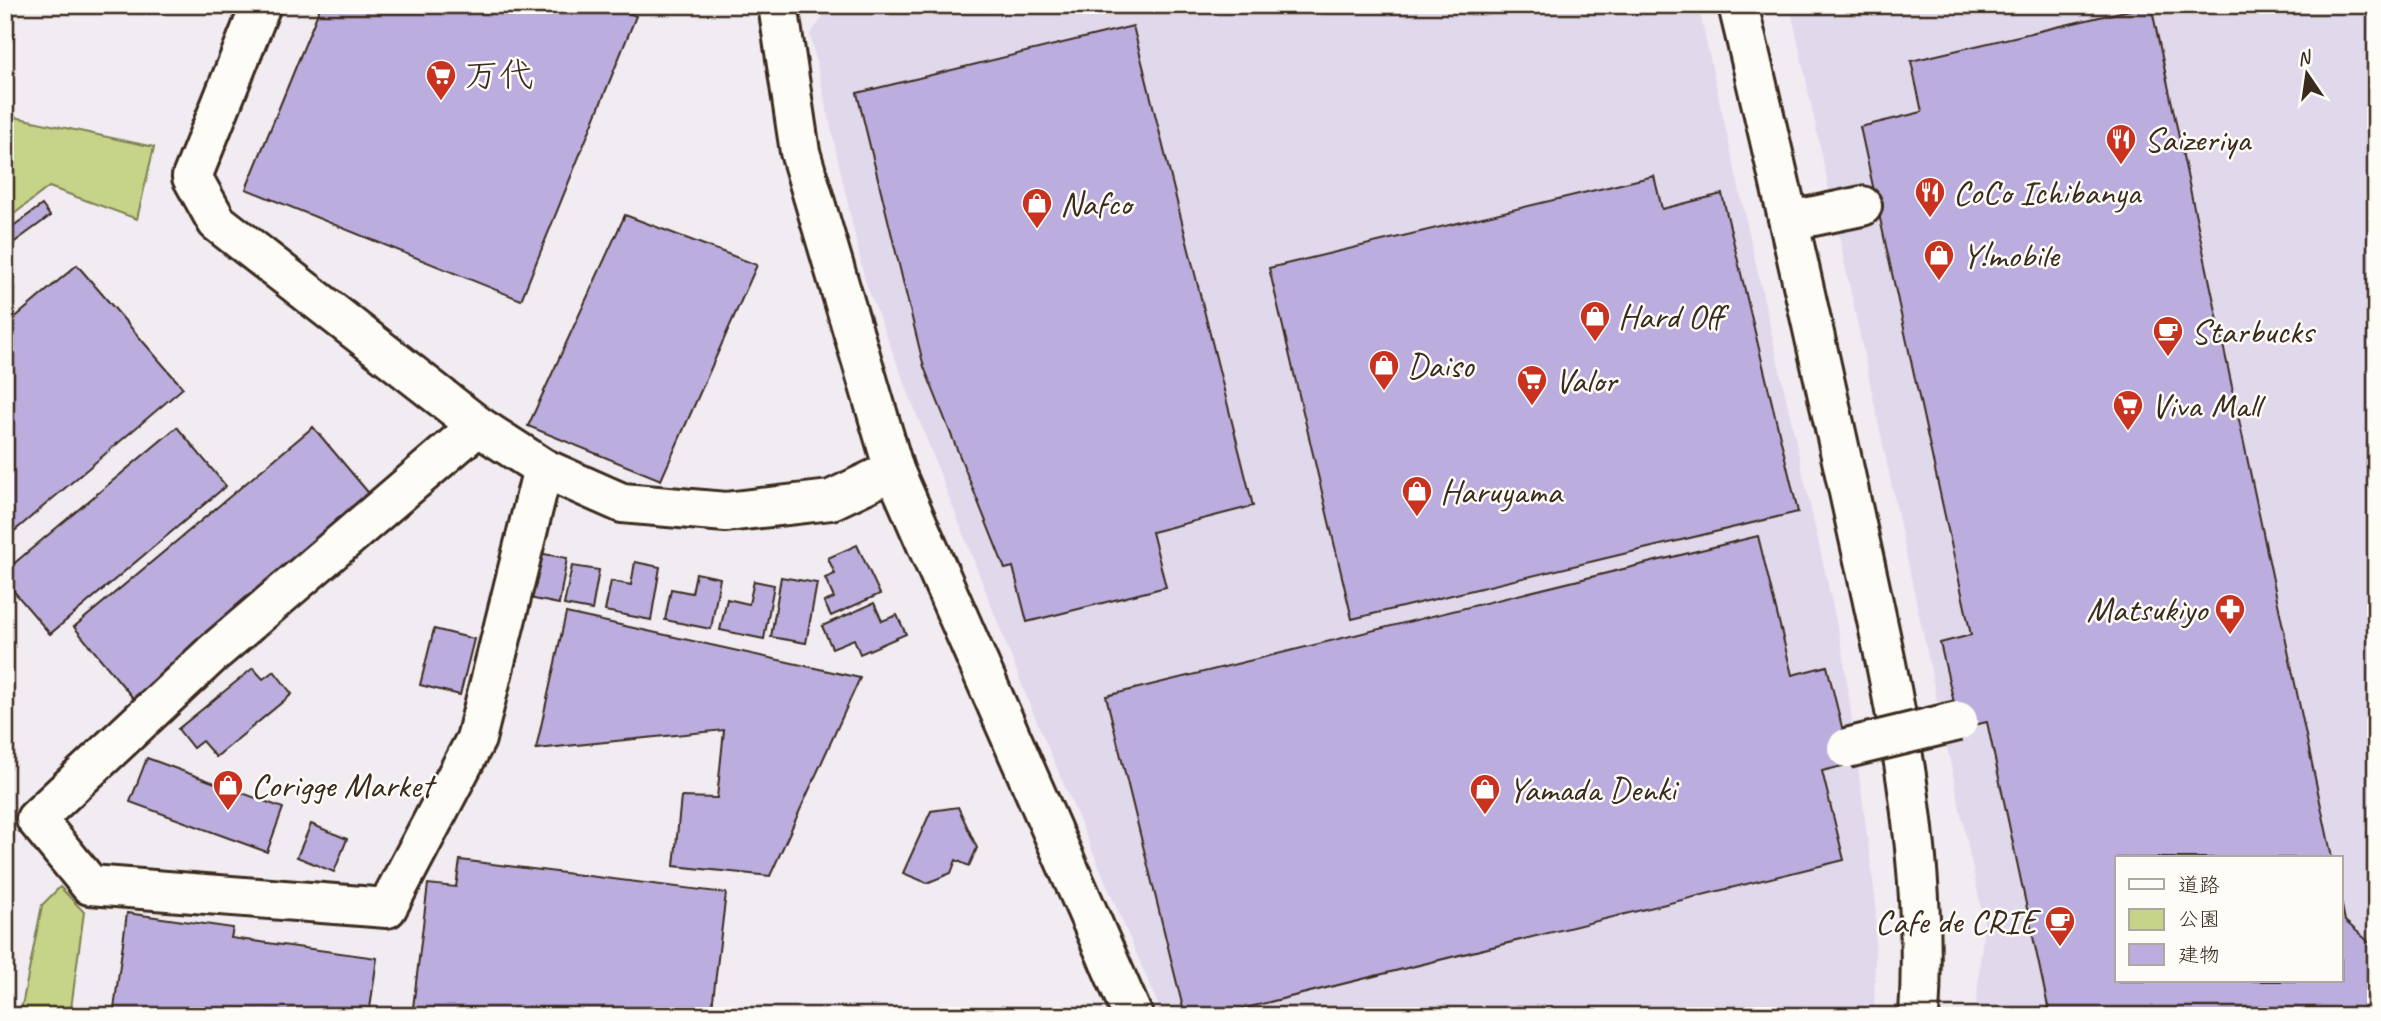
<svg xmlns="http://www.w3.org/2000/svg" width="2381" height="1021" viewBox="0 0 2381 1021" font-family="Caveat,'Klee One',sans-serif">
  <style>
    .built { fill: #e0d9ec; fill-rule: evenodd }
    .green { fill: #c5d488; stroke: #807f53; stroke-width: 2 }
    .building { fill: #bbaedf; stroke: #3b2a1e; stroke-width: 2 }
    .lines { fill: none; stroke-linecap: round; stroke-linejoin: round }
    .minor-casing { stroke: #3b2a1e; stroke-width: 44 }
    .minor { stroke: #fdfcf7; stroke-width: 38 }
    .minor-bridge-casing { stroke: #3b2a1e; stroke-width: 44; stroke-linecap: butt }
    .minor-bridge { stroke: #fdfcf7; stroke-width: 38 }
    .labels { text-anchor: middle; stroke-width: 5; stroke-linejoin: round; paint-order: stroke }
    .poi-label { font-size: 35px; fill: #3b2a1e; stroke: #fdfcf7; text-anchor: start }
  </style>
  <rect width="100%" height="100%" fill="#f0ecf2"/>
  <filter id="ink" filterUnits="userSpaceOnUse"><feTurbulence type="fractalNoise" baseFrequency=".0143" numOctaves="2"/><feDisplacementMap in="SourceGraphic" scale="14" xChannelSelector="R" yChannelSelector="G"/><feConvolveMatrix kernelMatrix="1 2 1 2 8 2 1 2 1" color-interpolation-filters="sRGB"/></filter>
  <g filter="url(#ink)">
    <g class="built">
      <polygon points="1119,5 1698,5 1843,652 1876,904 1874,1016 1163,1016 1029,703 865,281 810,34 828,10 1032,14"/>
      <path d="M1790,5H2376V1016H1975L1984,922ZM2117,858H2341V981H2117Z"/>
    </g>
    <g class="green">
      <polygon points="5,115 154,147 137,219 49,187 5,221"/>
      <polygon points="60,887 84,912 70,1016 20,1016 42,905"/>
    </g>
    <g class="building">
      <polygon points="321,5 611,5 636,16 521,300 246,189"/>
      <polygon points="2151,5 2332,858 2117,858 2117,981 2341,981 2341,901 2345,921 2369,942 2376,940 2376,1016 2050,1016 1987,722 1960,728 1940,643 1971,635 1860,127 1922,112 1911,61"/>
      <polygon points="1133,26 1253,506 1152,532 1166,587 1027,622 1013,567 1005,569 924,367 857,93"/>
      <polygon points="1654,176 1662,209 1722,194 1798,512 1352,619 1269,268"/>
      <polygon points="42,205 50,216 5,249 5,232"/>
      <polygon points="625,215 757,265 661,480 528,426"/>
      <polygon points="77,265 183,388 5,539 5,326"/>
      <polygon points="177,427 226,486 50,634 5,581 5,571"/>
      <polygon points="313,427 372,497 133,698 74,627"/>
      <polygon points="1758,536 1792,675 1827,666 1851,764 1822,771 1844,860 1213,1016 1185,1016 1106,696"/>
      <polygon points="857,545 880,594 831,616 824,602 834,598 825,578 835,574 828,558"/>
      <polygon points="538,553 567,558 559,604 529,598"/>
      <polygon points="635,562 660,567 651,620 605,611 611,581 631,585"/>
      <polygon points="572,566 599,570 592,610 564,605"/>
      <polygon points="696,573 720,578 711,629 665,620 671,589 692,593"/>
      <polygon points="781,577 817,583 806,643 771,637"/>
      <polygon points="754,581 774,585 764,639 720,630 727,599 749,604"/>
      <polygon points="874,603 882,621 897,615 906,634 860,654 854,639 832,648 822,626"/>
      <polygon points="566,613 860,678 770,876 674,866 681,797 717,798 724,730 536,749"/>
      <polygon points="434,629 474,639 460,695 420,685"/>
      <polygon points="253,668 263,679 274,671 292,694 216,757 202,741 193,748 178,729"/>
      <polygon points="147,758 283,808 267,852 130,802"/>
      <polygon points="958,807 977,848 969,866 956,860 951,873 927,883 903,873 931,811"/>
      <polygon points="311,824 347,839 334,872 297,857"/>
      <polygon points="460,860 726,893 711,1016 412,1016 428,884 456,887"/>
      <polygon points="127,913 233,928 231,938 377,958 369,1016 113,1016"/>
    </g>
    <g class="lines">
      <g class="minor-casing">
        <g id="minor">
          <polyline points="261,5 192,177 217,222 478,426 543,468 622,503 726,512 831,500 894,470"/>
          <polyline points="778,5 800,152 894,470 1133,1016"/>
          <path d="M1738,5C1779,175 1817,345 1854,515C1890,679 1930,847 1919,1016"/>
          <polyline points="1790,221 1862,206"/>
          <polyline points="478,426 212,654 36,819 90,885 387,908 476,739 543,468"/>
        </g>
      </g>
      <use href="#minor" class="minor"/>
      <g class="minor-bridge-casing">
        <polyline id="minor-bridge" points="1847,748 1958,721"/>
      </g>
      <use href="#minor-bridge" class="minor-bridge"/>
    </g>
  </g>
  <defs>
    <g id="supermarket-pin" transform="scale(1.575)"><path d="M0 17L-7.5 6A9.5 9.5 0 1 1 7.5 6Z" fill="#c8321e" stroke="#fdfcf7"/><path d="M-6-5.5h2.5l.6 2H6L4.5 2H-2.5L-4.4-4H-6ZM-1.5 3.2a1.3 1.3 0 1 0 .1 0ZM3 3.2a1.3 1.3 0 1 0 .1 0Z" fill="#fff"/></g>
    <g id="restaurant-pin" transform="scale(1.575)"><path d="M0 17L-7.5 6A9.5 9.5 0 1 1 7.5 6Z" fill="#c8321e" stroke="#fdfcf7"/><path d="M-5-6h1v4h1v-4h1v4h1v-4h1v5L-1.5 .5V6h-2V.5L-5-1ZM5-6V6H3V1.5H1.5Q1.5-4 5-6Z" fill="#fff"/></g>
    <g id="shop-pin" transform="scale(1.575)"><path d="M0 17L-7.5 6A9.5 9.5 0 1 1 7.5 6Z" fill="#c8321e" stroke="#fdfcf7"/><path d="M-5-2.5h2.3a2.7 3.5 0 0 1 5.4 0H5L5.5 6h-11ZM-1.5-2.5h3a1.5 2.3 0 0 0-3 0Z" fill="#fff"/></g>
    <g id="cafe-pin" transform="scale(1.575)"><path d="M0 17L-7.5 6A9.5 9.5 0 1 1 7.5 6Z" fill="#c8321e" stroke="#fdfcf7"/><path d="M-5.5-4.5H6V0H3Q3 3.5 0 3.5H-2.5Q-5.5 3.5-5.5 0ZM3-3.2v2h1.7v-2ZM-6 4.5H4V6H-6Z" fill="#fff"/></g>
    <g id="pharmacy-pin" transform="scale(1.575)"><path d="M0 17L-7.5 6A9.5 9.5 0 1 1 7.5 6Z" fill="#c8321e" stroke="#fdfcf7"/><path d="M-2-6h4v4h4v4h-4v4h-4v-4h-4v-4h4Z" fill="#fff"/></g>
  </defs>
  <g fill-rule="evenodd">
    <use href="#supermarket-pin" x="441" y="75"/>
    <use href="#restaurant-pin" x="2121" y="139"/>
    <use href="#restaurant-pin" x="1930" y="192"/>
    <use href="#shop-pin" x="1037" y="203"/>
    <use href="#shop-pin" x="1939" y="255"/>
    <use href="#shop-pin" x="1595" y="316"/>
    <use href="#cafe-pin" x="2168" y="331"/>
    <use href="#shop-pin" x="1384" y="365"/>
    <use href="#supermarket-pin" x="1532" y="380"/>
    <use href="#supermarket-pin" x="2128" y="405"/>
    <use href="#shop-pin" x="1417" y="491"/>
    <use href="#pharmacy-pin" x="2230" y="609"/>
    <use href="#shop-pin" x="228" y="785"/>
    <use href="#shop-pin" x="1485" y="789"/>
    <use href="#cafe-pin" x="2060" y="921"/>
  </g>
  <g class="labels">
    <g class="poi-label">
      <text x="464" y="87">万代</text>
      <text x="2144" y="151">Saizeriya</text>
      <text x="1953" y="204">CoCo Ichibanya</text>
      <text x="1060" y="215">Nafco</text>
      <text x="1962" y="267">Y!mobile</text>
      <text x="1618" y="328">Hard Off</text>
      <text x="2191" y="343">Starbucks</text>
      <text x="1407" y="377">Daiso</text>
      <text x="1555" y="392">Valor</text>
      <text x="2151" y="417">Viva Mall</text>
      <text x="1440" y="503">Haruyama</text>
      <text x="2207" y="621" text-anchor="end">Matsukiyo</text>
      <text x="251" y="797">Corigge Market</text>
      <text x="1508" y="801">Yamada Denki</text>
      <text x="2037" y="933" text-anchor="end">Cafe de CRIE</text>
    </g>
  </g>
  <rect width="2381" height="1021" fill="none" stroke="#fdfcf7" stroke-width="28"/>
  <rect x="14" y="14" width="2353" height="993" fill="none" stroke="#3b2a1e" stroke-width="2.5" filter="url(#ink)"/>
  <rect x="2115" y="856" width="228" height="126" fill="#fdfcf7" stroke="#afa8a0" stroke-width="2"/>
  <rect x="2129" y="879" width="35" height="10" fill="#fdfcf7" stroke="#afa8a0" stroke-width="2"/>
  <text x="2178" y="892" font-size="21" fill="#3b2a1e">道路</text>
  <rect x="2129" y="909" width="35" height="21" fill="#c5d488" stroke="#afa8a0" stroke-width="2"/>
  <text x="2178" y="926" font-size="21" fill="#3b2a1e">公園</text>
  <rect x="2129" y="944" width="35" height="21" fill="#bbaedf" stroke="#afa8a0" stroke-width="2"/>
  <text x="2178" y="962" font-size="21" fill="#3b2a1e">建物</text>
  <g transform="translate(2307 74) rotate(347)" stroke="#fdfcf7" stroke-width="5" paint-order="stroke">
  <path d="M0-5L12 26L0 18L-12 26Z" fill="#3b2a1e"/>
  <text y="-10" font-size="19" font-weight="bold" text-anchor="middle" fill="#3b2a1e">N</text>
  </g>
</svg>
